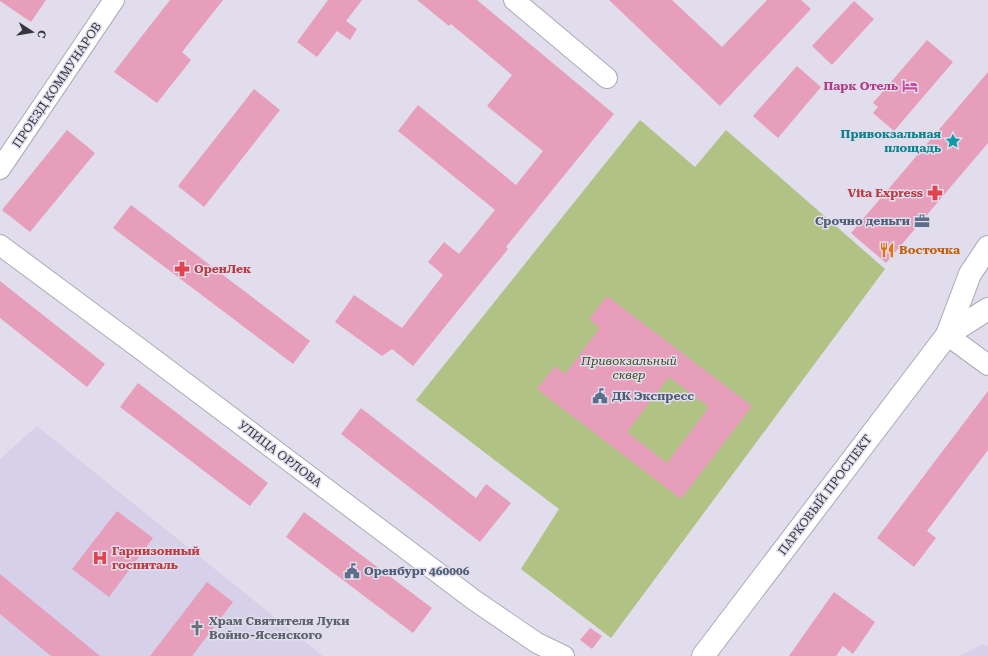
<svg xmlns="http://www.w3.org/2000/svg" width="988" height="656" viewBox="0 0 988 656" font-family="'Roboto Serif',serif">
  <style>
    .built { fill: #d6d1e8 }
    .green { fill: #b0c284 }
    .building { fill: #e69eba; fill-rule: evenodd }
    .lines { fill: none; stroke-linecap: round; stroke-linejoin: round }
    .minor-casing { stroke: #aca9b7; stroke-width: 22 }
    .major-casing { stroke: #aca9b7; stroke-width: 24 }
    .minor { stroke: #fff; stroke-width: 20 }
    .major { stroke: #fff; stroke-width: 22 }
    .labels { text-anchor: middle; stroke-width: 3; stroke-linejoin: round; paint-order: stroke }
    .street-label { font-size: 12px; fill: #37363c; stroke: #e1dded }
    .hotel-label { font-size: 12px; font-weight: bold; fill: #b23c85; stroke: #e1dded; text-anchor: end }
    .culture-label { font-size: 12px; font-weight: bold; fill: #0d838f; stroke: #e1dded; text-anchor: end }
    .health-label { font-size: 12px; font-weight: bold; fill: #be3a42; stroke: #e1dded; text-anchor: start }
    .service-label { font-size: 12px; font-weight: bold; fill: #4e5e75; stroke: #e1dded; text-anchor: start }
    .food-label { font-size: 12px; font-weight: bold; fill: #c56008; stroke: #e1dded; text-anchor: start }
    .park-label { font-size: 12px; font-style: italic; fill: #3c4817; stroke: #e1dded }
    .worship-label { font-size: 12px; font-weight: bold; fill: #5b616d; stroke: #e1dded; text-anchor: start }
  </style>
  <rect width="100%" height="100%" fill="#e1dded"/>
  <g class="built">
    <polygon points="37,426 323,656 0,656 0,459"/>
    <polygon points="983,644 988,646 988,656 960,656"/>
  </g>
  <polygon class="green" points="640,120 695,167 726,130 885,269 611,638 521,569 559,509 416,400"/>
  <g class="building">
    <polygon points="0,0 46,0 31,22 0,1"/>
    <polygon points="170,0 223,0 182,52 191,60 157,103 114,72"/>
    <polygon points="328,0 362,0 346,21 357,29 350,40 337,31 317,57 297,42"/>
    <polygon points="417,0 477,0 614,114 506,247 508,249 413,366 392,349 382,356 335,322 354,295 402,328 443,275 428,262 444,242 459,254 495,210 398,131 418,105 516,185 543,151 487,106 512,75 451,24 449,26"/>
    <polygon points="609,0 672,0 722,47 767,0 801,0 811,9 720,106"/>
    <polygon points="854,1 874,19 832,65 812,46"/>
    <polygon points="927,40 953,62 894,131 873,113 878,107 873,103"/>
    <polygon points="797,66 821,87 778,138 753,116"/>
    <polygon points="988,72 988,143 886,263 851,233"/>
    <polygon points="254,89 280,110 204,207 178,186"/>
    <polygon points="67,130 95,153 30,232 2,210"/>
    <polygon points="131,205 310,341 293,364 113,228"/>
    <polygon points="0,281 105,364 87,387 0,318"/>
    <path d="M607,296L752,406L681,499L537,389L555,366L565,374L600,328L589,319ZM669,377L709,407L667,463L627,432Z"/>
    <polygon points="138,383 268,483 250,506 120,407"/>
    <polygon points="988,391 988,450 927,531 936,538 914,567 877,538"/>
    <polygon points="361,408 476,498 486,484 511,503 480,542 341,434"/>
    <polygon points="117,511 153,538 109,597 72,569"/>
    <polygon points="304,512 432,608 413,633 286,537"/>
    <polygon points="0,574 100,656 51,656 0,614"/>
    <polygon points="207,582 233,602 192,656 150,656"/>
    <polygon points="834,592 875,622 853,654 843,646 836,656 789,656"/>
    <polygon points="590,628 602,636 592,649 580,640"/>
  </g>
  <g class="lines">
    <g class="minor-casing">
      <g id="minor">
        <polyline points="514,0 607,78"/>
        <polyline points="0,169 114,0"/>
        <polyline points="0,245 143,351 474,600 537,643 564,656"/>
        <polyline points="947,335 988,365"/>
      </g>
    </g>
    <g class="major-casing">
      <g id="major">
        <polyline points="947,335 970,274 988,247"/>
        <polyline points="703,656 941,343 947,335 988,309"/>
      </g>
    </g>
    <use href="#minor" class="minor"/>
    <use href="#major" class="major"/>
  </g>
  <defs>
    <g id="hotel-bare" transform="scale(1.2)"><path d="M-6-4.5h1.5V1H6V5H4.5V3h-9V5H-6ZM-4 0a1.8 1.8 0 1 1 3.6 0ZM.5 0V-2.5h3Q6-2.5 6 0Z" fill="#d1479c" stroke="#e1dded" stroke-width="2.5" paint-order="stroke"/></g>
    <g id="sight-bare" transform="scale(1.2)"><path d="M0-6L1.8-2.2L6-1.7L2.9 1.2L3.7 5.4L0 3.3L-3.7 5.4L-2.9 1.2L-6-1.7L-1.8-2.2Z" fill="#0f9aa8" stroke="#e1dded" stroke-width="2.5" paint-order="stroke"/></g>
    <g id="pharmacy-bare" transform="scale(1.2)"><path d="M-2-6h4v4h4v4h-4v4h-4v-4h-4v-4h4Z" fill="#e0444e" stroke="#e1dded" stroke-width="2.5" paint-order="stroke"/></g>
    <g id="office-bare" transform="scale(1.2)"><path d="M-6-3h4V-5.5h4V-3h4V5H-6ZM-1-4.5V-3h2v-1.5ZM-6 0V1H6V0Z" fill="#5c6f8a" stroke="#e1dded" stroke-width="2.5" paint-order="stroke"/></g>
    <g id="restaurant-bare" transform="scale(1.2)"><path d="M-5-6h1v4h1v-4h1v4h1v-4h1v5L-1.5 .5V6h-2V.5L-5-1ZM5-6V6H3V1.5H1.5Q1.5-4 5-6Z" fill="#e8710a" stroke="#e1dded" stroke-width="2.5" paint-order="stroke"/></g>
    <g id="civic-bare" transform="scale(1.2)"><path d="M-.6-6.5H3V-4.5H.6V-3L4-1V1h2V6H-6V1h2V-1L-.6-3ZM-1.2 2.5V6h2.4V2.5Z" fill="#5c6f8a" stroke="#e1dded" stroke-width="2.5" paint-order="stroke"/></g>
    <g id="hospital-bare" transform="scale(1.2)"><path d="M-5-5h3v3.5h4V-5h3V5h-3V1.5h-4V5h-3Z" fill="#e0444e" stroke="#e1dded" stroke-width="2.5" paint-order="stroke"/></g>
    <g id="church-bare" transform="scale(1.2)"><path d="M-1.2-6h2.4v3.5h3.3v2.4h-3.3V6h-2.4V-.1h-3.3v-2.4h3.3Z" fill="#6b7280" stroke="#e1dded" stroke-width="2.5" paint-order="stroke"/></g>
  </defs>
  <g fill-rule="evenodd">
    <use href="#hotel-bare" x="910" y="86"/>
    <use href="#sight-bare" x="953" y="141"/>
    <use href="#pharmacy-bare" x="935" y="193"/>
    <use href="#office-bare" x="922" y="221"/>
    <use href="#restaurant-bare" x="887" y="250"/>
    <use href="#pharmacy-bare" x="182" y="269"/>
    <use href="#civic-bare" x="600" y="396"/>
    <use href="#hospital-bare" x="100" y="558"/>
    <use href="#civic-bare" x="352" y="571"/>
    <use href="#church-bare" x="197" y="628"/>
  </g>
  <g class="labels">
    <g class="street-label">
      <text transform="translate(57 85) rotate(-56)" y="4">ПРОЕЗД КОММУНАРОВ</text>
      <text transform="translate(280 454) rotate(37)" y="4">УЛИЦА ОРЛОВА</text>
      <text transform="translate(825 495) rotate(-53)" y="4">ПАРКОВЫЙ ПРОСПЕКТ</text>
    </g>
    <g class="hotel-label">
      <text x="898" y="90">Парк Отель</text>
    </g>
    <g class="culture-label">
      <text x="941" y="138">Привокзальная<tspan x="941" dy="14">площадь</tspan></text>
    </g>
    <g class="health-label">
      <text x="923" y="197" text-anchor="end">Vita Express</text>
      <text x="194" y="273">ОренЛек</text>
      <text x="112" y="555">Гарнизонный<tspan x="112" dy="14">госпиталь</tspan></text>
    </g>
    <g class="service-label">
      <text x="910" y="225" text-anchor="end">Срочно деньги</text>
      <text x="612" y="400">ДК Экспресс</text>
      <text x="364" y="575">Оренбург 460006</text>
    </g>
    <g class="food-label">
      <text x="899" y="254">Восточка</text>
    </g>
    <g class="park-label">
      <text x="629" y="365">Привокзальный<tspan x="629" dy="14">сквер</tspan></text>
    </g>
    <g class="worship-label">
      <text x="209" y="625">Храм Святителя Луки<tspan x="209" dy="14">Войно-Ясенского</tspan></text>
    </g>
  </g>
  <g transform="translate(32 32) rotate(102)" stroke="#e1dded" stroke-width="3" paint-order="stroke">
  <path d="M0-3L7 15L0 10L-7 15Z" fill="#37363c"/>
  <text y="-6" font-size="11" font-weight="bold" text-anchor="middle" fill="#37363c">С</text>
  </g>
</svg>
